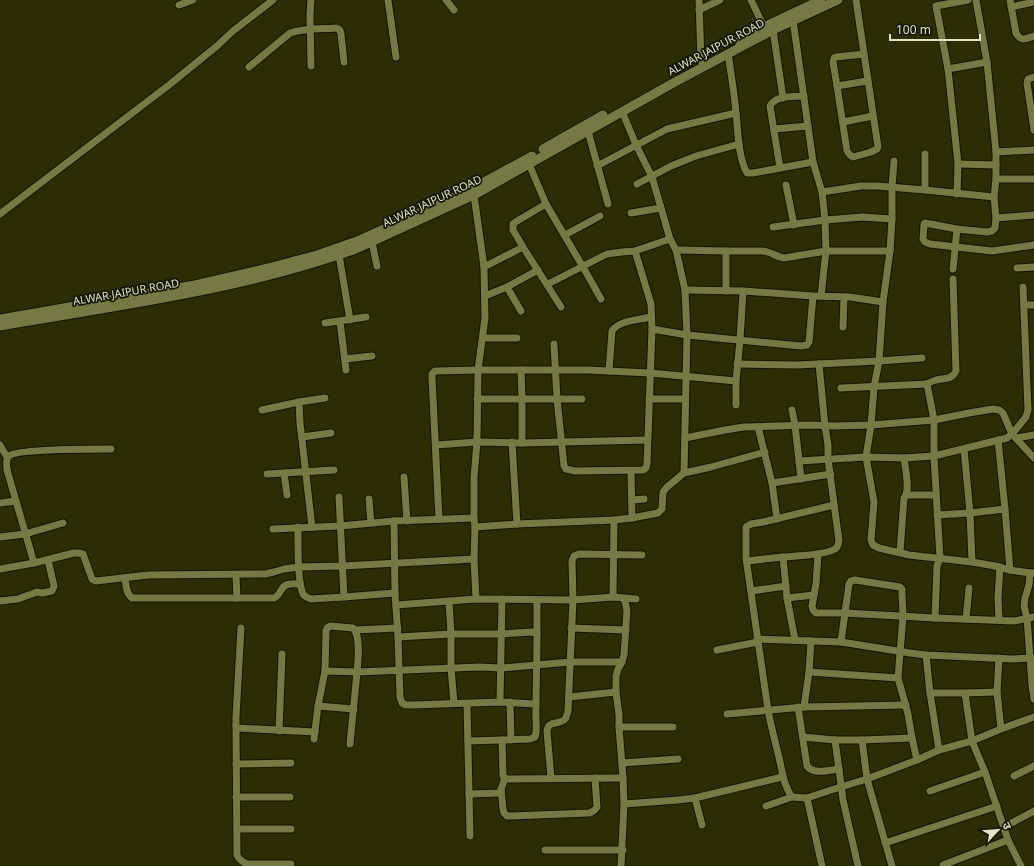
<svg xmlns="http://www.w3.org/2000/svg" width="1034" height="866" viewBox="0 0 1034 866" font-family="'Noto Sans','Noto Sans Devanagari',sans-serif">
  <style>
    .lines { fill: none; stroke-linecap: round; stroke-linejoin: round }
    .minor-casing { stroke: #141500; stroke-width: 9 }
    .secondary-casing { stroke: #141500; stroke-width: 11 }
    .minor { stroke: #757944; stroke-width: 7 }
    .secondary { stroke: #757944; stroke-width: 9 }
    .labels { text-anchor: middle; stroke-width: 3.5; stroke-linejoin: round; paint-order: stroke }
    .street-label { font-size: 11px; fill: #e0e3c7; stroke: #131502 }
  </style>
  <rect width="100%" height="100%" fill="#2b2d04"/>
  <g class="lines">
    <g class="minor-casing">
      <g id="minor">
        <polyline points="388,0 396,57"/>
        <polyline points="446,0 454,10"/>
        <polyline points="699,0 701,61"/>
        <polyline points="751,0 764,27"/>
        <polyline points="856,0 878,147 877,149 871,152 853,157 850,155 847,151 837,86 833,62 834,58 836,57 864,54"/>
        <polyline points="976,0 987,62 996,152 996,179 994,197 996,218 995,228 992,231 987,232 957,229 925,223 924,224 923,239 925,242 930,244 992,251 1034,245"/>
        <path d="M1010,0L1016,33C1021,42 1025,39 1034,36"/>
        <polyline points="179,5 193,0"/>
        <polyline points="1011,7 1034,2"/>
        <polyline points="699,10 720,0"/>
        <polyline points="793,20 813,162 822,192 825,220 826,251 821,296"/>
        <polyline points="773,30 783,98"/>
        <path d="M728,53C731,73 734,92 736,112C738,130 738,157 747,173H753L813,162"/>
        <polyline points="311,66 310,14 311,0"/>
        <path d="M249,67L290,33C304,28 321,29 336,28L340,30L341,34L344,62"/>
        <polyline points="948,69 987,62"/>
        <polyline points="1034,77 1028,79 1027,83 1034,130"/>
        <polyline points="837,86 867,81"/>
        <polyline points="622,111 636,145 652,177 670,239 676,250 685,290 687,335 684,473"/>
        <polyline points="843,122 873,116"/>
        <polyline points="774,129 808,126"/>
        <polyline points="588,131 608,204"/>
        <polyline points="996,152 1034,150"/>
        <polyline points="894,161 892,187 892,219 890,251 883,302 879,361 874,387 871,425 866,457 874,502 871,540 873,545 879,548 909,555 972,562 995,566 1010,570 1030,573 1034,573"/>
        <polyline points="529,164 546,204 583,267 601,299"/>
        <polyline points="958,164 996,165"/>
        <polyline points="597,166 667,129 736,113"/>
        <path d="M780,168L770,106C776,95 793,97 804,96"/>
        <polyline points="996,179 1034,179"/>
        <polyline points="637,184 671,166 696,156 739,144"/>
        <polyline points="786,185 794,225"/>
        <polyline points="925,190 925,154"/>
        <polyline points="822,192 861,186 877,186 925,190 994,197"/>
        <polyline points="957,194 958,164 948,69 936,6 968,0"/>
        <polyline points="474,195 484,267 485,318 478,370 477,442 474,478 474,518 475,527 474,559 476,599"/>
        <polyline points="546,204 517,221 513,224 513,230 523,247 561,307"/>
        <polyline points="631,213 661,208"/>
        <polyline points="0,214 169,85 217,46 233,31 273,0"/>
        <polyline points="996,218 1034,215"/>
        <polyline points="773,227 825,220 862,217 892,219"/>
        <polyline points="565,235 600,216"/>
        <polyline points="372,242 377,266"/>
        <path d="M676,250L726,251H762C770,251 776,257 784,258L826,251H890"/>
        <polyline points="339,255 350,320"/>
        <polyline points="484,267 523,247"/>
        <polyline points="1017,268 1034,267"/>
        <polyline points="953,269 957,229"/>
        <polyline points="548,284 607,254 622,252 635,251 670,239"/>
        <polyline points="507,287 521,311"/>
        <polyline points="685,290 743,291 813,296 850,297 883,302"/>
        <polyline points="726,291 726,251"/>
        <polyline points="485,296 507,287 538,270"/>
        <polyline points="1024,305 1034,305"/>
        <polyline points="340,322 346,370"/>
        <polyline points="325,323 366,317"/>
        <polyline points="843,327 844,297"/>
        <polyline points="652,329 687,335 801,346 807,345 809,342 813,296"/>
        <polyline points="483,338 517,338"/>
        <polyline points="554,344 557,399 564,466 566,469 575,471 643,470 646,468 647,464 652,329 651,304 635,251"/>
        <polyline points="345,359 372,356"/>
        <polyline points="737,364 797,365 879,361 922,358"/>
        <polyline points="521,370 522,399 522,443"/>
        <path d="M609,371L612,331C619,320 639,320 651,317"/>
        <path d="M927,384C930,382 933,381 936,380C944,378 952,380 956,371L953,279"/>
        <polyline points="841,388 927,384 934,420 934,456 940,558 937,566 935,618"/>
        <polyline points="477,399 582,399"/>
        <polyline points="649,399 685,399"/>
        <polyline points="299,402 300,423 312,527"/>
        <polyline points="736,405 736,381 740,340 743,291"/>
        <polyline points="262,410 299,402 325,398"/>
        <polyline points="792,410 795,425 801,479"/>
        <polyline points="758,427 772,483 777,519"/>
        <polyline points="302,437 331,433"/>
        <polyline points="685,438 725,430 744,427 810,425 835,426 871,425 934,420 969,413 993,409 999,410 1003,413 1012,434 1034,458"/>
        <polyline points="1016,438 1034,435"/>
        <polyline points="998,440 1005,509 1010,570"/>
        <polyline points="512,442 517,524"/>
        <polyline points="0,445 7,457"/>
        <polyline points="436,445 477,442 522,443 647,440"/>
        <polyline points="964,449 970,513 972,562"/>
        <polyline points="799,461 866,457 904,458 934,456 1007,438 1012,434 1026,417 1028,410 1023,287"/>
        <polyline points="631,471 632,518"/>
        <polyline points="284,473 287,495"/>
        <polyline points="267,474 334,470"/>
        <polyline points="404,477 407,521"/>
        <polyline points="772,483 831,474"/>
        <polyline points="907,495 936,495"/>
        <polyline points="339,497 344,597"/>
        <polyline points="369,499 371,523"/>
        <polyline points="632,500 644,499"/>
        <polyline points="0,503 16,501"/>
        <path d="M834,505L763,522L751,524L746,527V558L768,710C771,727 776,744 780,762C783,775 784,786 792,797L807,798L831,790L867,779L917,760L939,750L972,741L1001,729L1034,717"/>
        <polyline points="937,515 970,513 1005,509"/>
        <polyline points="439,519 432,378 432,374 435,371 478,370 588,370 650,373 736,381"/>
        <polyline points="394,521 395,593 398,637 400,697 402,703 406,705 412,705 500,702 536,704"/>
        <path d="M298,527C298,543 297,581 303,594C305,597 308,598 311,599L344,597L395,593"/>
        <polyline points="475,527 517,524 614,520 632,518 658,513 662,509 663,492 667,487 684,473 711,467 765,452"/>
        <polyline points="273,529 340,526 394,521 474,518"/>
        <polyline points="0,537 25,534 63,523"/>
        <path d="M900,552L904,498C911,490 905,468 904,458"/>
        <polyline points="818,554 816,584 812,606 813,610 816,613 845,613 935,618 1014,621 1034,617"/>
        <polyline points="747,561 783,557"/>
        <path d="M34,563L7,470C7,466 5,459 9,456C16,449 96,449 111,449"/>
        <polyline points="0,569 34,563 74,553 78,553 83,554 91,576 92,579 96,581 148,575 265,574 274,572 284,569 299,567 342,566 474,559"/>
        <polyline points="1030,573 1029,585 1025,598 1024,606 1027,618 1032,685 1034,699"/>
        <polyline points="236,575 237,598"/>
        <path d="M125,578C126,585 126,594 132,598H274C281,595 280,588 286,585C290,583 296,584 300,584"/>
        <polyline points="751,591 786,586"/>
        <polyline points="613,597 614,520"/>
        <polyline points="787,598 814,595"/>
        <polyline points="537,600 537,633"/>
        <polyline points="0,601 18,599 37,592 42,593 52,591 54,586 48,560"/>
        <polyline points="449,601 451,634 451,668 454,703"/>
        <polyline points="396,605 476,599 573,600 613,597 636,599"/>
        <polyline points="966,619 969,588"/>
        <polyline points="999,620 998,598 1000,567"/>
        <polyline points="241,628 236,717 236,726 237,728 315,732"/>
        <polyline points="571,628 626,630"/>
        <polyline points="355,630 398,628"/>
        <path d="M398,637L451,634H501L531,632L537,633C537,658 536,684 536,709C535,718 538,729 535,737L530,739L468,741"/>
        <polyline points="757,639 841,642 910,653 926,655 1013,659 1034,658"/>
        <path d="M795,640L787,598L783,557C794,556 827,555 835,549C838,547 838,545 839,541L828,459V445L825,426L819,364"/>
        <polyline points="841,642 849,584 851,581 855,580 900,587 902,589 902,593 903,616 898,678 908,714 912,738 917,760"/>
        <polyline points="717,650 758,642"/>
        <polyline points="926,655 930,693 939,750"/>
        <polyline points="999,658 997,692 1001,729"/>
        <path d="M325,671L326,631L327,628L330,626L353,628C361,635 358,661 357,672L479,667L501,668L570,662H622"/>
        <polyline points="809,672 898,678"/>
        <polyline points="930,693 965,693 997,692"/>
        <polyline points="965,693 972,741 985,772 1008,840 1021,866"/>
        <polyline points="569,697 616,692"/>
        <polyline points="500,702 502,599"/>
        <polyline points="510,702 511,740"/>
        <polyline points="467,704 470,836"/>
        <polyline points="318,706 354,709"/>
        <path d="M798,707L807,766C814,775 829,770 839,769"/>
        <polyline points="804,707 809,672 811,641"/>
        <polyline points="727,714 804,707 906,705"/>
        <path d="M236,726L237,855C239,860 242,862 248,864H291"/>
        <polyline points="619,727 673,727"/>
        <polyline points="279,731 282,654"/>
        <polyline points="803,737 835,740 862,740 912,738"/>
        <polyline points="314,739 318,706 325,671 357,672 350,744"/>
        <polyline points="502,740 503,776 505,778 508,779 623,778"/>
        <polyline points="835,740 843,800 858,866"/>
        <polyline points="862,740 867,779 892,866"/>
        <polyline points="622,763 678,759"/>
        <polyline points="236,764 291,763"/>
        <polyline points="1014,776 1034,766"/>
        <path d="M505,778L501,789L503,809L504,813L507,816H511L589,813C593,812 595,811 597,807L595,778"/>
        <path d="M551,778L547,731C548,719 561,726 566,718C566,717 568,712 568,711L573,600L572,561L574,556L579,554L642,555"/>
        <polyline points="930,791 985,772"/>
        <polyline points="469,794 501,793"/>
        <polyline points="236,797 290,797"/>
        <polyline points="695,798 702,825"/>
        <polyline points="807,798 822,866"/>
        <polyline points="624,804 678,800 695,798 782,777"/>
        <polyline points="766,806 792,797"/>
        <polyline points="1004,827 1034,811"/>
        <polyline points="237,829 291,829"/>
        <polyline points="885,843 997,806"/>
        <polyline points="545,850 623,850"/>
        <polyline points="943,865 1008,840"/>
        <polyline points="621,866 624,804 623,778 619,727 619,715 616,692 616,676 618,669 622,662 624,655 627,610 624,598"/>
      </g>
    </g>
    <g class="secondary-casing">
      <g id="secondary">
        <polyline points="739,41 772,23 821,0"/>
        <polyline points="543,149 603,115"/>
        <polyline points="0,319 195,285 268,268 317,255 357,241 443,202 473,188 532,156"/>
        <path d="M0,326C120,305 241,290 356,249L474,195L675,82L773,30L838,0"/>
      </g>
    </g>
    <use href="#minor" class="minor"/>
    <use href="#secondary" class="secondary"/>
  </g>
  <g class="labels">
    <g class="street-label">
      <text transform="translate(716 47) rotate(-28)" y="4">ALWAR JAIPUR ROAD</text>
      <text transform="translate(432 201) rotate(-25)" y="4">ALWAR JAIPUR ROAD</text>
      <text transform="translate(126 292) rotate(-10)" y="4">ALWAR JAIPUR ROAD</text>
    </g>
  </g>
  <g transform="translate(998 830) rotate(64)" stroke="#131502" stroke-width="3" paint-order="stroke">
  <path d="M0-3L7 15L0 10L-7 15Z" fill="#e0e3c7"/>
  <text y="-6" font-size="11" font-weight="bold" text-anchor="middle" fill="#e0e3c7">उ</text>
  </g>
  <path d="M890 34v6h90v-6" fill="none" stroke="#e0e3c7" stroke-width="2"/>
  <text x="896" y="34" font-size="12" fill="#e0e3c7" stroke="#131502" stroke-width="3" paint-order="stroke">100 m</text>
</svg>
